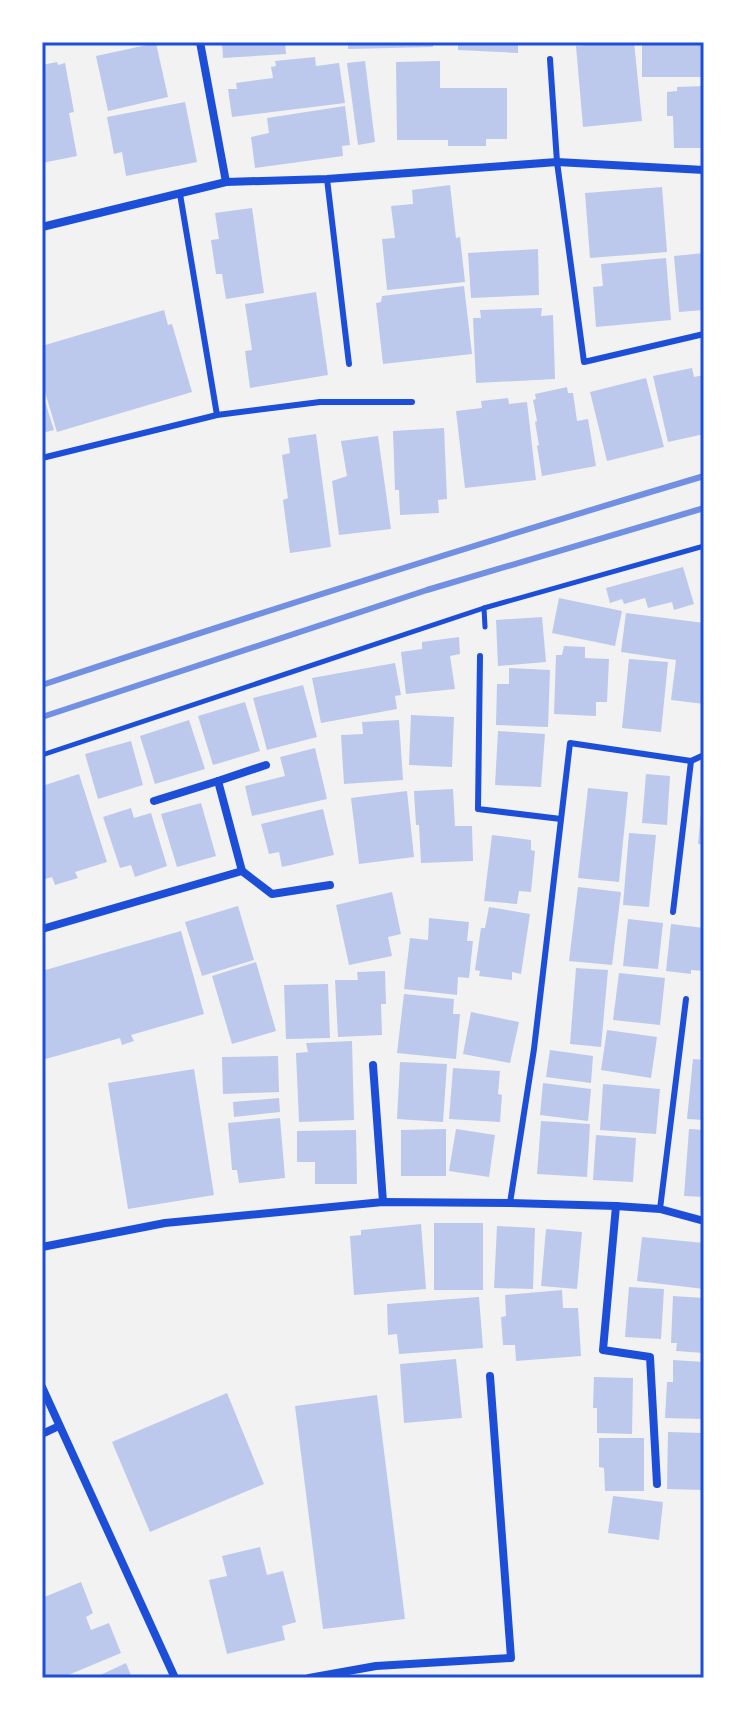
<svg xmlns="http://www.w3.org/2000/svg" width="746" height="1720" viewBox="0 0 746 1720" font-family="Poppins,sans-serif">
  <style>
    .building { fill: #bdc9ec }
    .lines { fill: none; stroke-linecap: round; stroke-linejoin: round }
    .path { stroke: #1d4ed8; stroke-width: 5 }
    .service { stroke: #1d4ed8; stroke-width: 6 }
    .minor { stroke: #1d4ed8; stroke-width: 8 }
    .rail { stroke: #7290e2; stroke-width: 6 }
    .neatline { fill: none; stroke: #1d4ed8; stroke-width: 3 }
  </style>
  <rect width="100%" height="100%" fill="#f2f2f2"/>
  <g class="building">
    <polygon points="222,42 285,42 286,54 223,58"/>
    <polygon points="348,42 433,42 433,47 348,49"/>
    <polygon points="458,42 518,42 518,53 458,50"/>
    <polygon points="622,42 634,42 642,121 583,127 576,46"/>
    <rect x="642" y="42" width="62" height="35"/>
    <polygon points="156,43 168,97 108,111 96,56"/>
    <polygon points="315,57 316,66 339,63 345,103 232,117 228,89 237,89 236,83 273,78 271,67 276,66 275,61"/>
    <polygon points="365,61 375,142 358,145 347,63"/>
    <polygon points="440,61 440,88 507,88 507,139 486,139 486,146 448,146 448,140 397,140 396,62"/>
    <polygon points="57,62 58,65 65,63 74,112 69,113 77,156 42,163 42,65"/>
    <polygon points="704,86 704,148 674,148 673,116 667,116 667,92 677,91 677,87"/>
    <polygon points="185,102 197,162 126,176 122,152 114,154 107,117"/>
    <polygon points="345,106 350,145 342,146 343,156 255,168 251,137 269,133 267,118"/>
    <polygon points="450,185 456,238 460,237 465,282 387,290 382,239 395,238 391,206 413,204 412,190"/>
    <polygon points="662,187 667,252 590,258 585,193"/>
    <polygon points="252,208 264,293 226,299 222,274 216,274 211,240 219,239 215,213"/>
    <polygon points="538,249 539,295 471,298 468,253"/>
    <polygon points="704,253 704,310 679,312 674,256"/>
    <polygon points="666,258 671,320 596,327 593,287 603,286 601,264"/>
    <polygon points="464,286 472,354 383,364 376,303 381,302 382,296"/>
    <polygon points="316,292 328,375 250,388 245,351 252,350 245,304"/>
    <polygon points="542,308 541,316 553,315 555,379 476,383 473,318 481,318 480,310"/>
    <polygon points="164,310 168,325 172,324 192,392 57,432 42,382 42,338 45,345"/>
    <polygon points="692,368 694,377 704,375 704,434 668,442 653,376"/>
    <polygon points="646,378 664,447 607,461 590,392"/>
    <polygon points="567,387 568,393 573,393 577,421 588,419 596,466 542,476 537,446 539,445 535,422 537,421 533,400 536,399 535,394"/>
    <polygon points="42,392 54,430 42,433"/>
    <polygon points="508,398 509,404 527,402 536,480 465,488 456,411 482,408 481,401"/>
    <polygon points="444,428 447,499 438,500 439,513 400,515 399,490 395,490 393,431"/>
    <polygon points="316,434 331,547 290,553 283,500 288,498 282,455 290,453 288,438"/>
    <polygon points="378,436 391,529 339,535 332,481 347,476 341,441"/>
    <polygon points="683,567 694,604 674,610 672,602 648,608 645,598 624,604 622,599 610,603 606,588"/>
    <polygon points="559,598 622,611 615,646 552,633"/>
    <polygon points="626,613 704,623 704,704 671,700 676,660 621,652"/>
    <polygon points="542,617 546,662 498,666 496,620"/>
    <polygon points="459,637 460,654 450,656 455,689 406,694 401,652 422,649 422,642"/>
    <polygon points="564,646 585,647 585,658 609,659 607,702 596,702 596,716 554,714 556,655 562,655"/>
    <polygon points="629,659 668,662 661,732 622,728"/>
    <polygon points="395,663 401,695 395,696 397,709 321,723 312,678"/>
    <polygon points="509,668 550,670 548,727 496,725 497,684 509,684"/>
    <polygon points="303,685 317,737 267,750 253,698"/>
    <polygon points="245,702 260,751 213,765 198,716"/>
    <polygon points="411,715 454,717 452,767 409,765"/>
    <polygon points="189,720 205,769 155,784 140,736"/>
    <polygon points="399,720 403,780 344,784 341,735 363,734 362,722"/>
    <polygon points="498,731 545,734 541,787 495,785"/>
    <polygon points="131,741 143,785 98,799 85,754"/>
    <polygon points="315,748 327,799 252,816 245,786 285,776 280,757"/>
    <polygon points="79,774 107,862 75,872 78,878 55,885 52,877 42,880 42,786"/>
    <polygon points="646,774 670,776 667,825 642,823"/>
    <polygon points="588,788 628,792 619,882 578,878"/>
    <polygon points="453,789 455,826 472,826 473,861 421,863 419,825 416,825 414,791"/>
    <polygon points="407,791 414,857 359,864 351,798"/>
    <polygon points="702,802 704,802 704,845 698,844"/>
    <polygon points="201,803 216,856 177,867 161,814"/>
    <polygon points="131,808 134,818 151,813 167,866 135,877 131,865 120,868 103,817"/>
    <polygon points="323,809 334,855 282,867 279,852 269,854 261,824"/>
    <polygon points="629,833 656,835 649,907 623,905"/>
    <polygon points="492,835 531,840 531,850 535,851 531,892 519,891 517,904 484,901"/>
    <polygon points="578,887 621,892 612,965 569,961"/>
    <polygon points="392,892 401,934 388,937 392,956 349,965 336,905"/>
    <polygon points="238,906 254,960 202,976 185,922"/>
    <polygon points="489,907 530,914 521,974 512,972 512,980 479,976 480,971 475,970 481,928 485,928"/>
    <polygon points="429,918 469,922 467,941 473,941 469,978 458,977 457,995 404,989 410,938 428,940"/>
    <polygon points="628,919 663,923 658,969 623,966"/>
    <polygon points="671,924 704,928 704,971 691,970 691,974 666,971"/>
    <polygon points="181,931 204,1014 131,1035 134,1041 122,1045 120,1038 42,1060 42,971"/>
    <polygon points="256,962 276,1031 232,1044 212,976"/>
    <polygon points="576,968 608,970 601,1047 570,1044"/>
    <polygon points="385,971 386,1004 381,1004 382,1035 338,1037 335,980 358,980 357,972"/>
    <polygon points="619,973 665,978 660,1025 613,1020"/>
    <polygon points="328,984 330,1038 286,1039 284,985"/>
    <polygon points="404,994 454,999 453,1014 460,1014 456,1059 397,1053"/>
    <polygon points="471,1012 519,1022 510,1063 463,1054"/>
    <polygon points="607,1030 657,1037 651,1078 601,1070"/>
    <polygon points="352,1041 354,1120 299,1122 296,1053 308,1052 306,1043"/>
    <polygon points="550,1050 593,1056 591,1083 546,1077"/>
    <polygon points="278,1056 279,1092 223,1094 222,1057"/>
    <polygon points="693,1059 704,1060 704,1120 687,1119"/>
    <polygon points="400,1062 447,1064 443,1122 397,1119"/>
    <polygon points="453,1068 500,1071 498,1094 502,1095 500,1122 449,1119"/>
    <polygon points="194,1069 214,1195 128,1209 108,1083"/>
    <polygon points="543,1083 591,1089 588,1121 540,1115"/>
    <polygon points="603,1084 660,1089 656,1134 600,1130"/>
    <polygon points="279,1098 280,1112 234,1117 233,1102"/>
    <polygon points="280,1118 285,1178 239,1183 237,1170 232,1170 228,1123"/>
    <polygon points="541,1121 590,1124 587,1177 537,1174"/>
    <polygon points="446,1129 446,1176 401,1176 401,1130"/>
    <polygon points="456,1129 495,1135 489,1177 449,1171"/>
    <polygon points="689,1129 704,1130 704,1197 684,1196"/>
    <polygon points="356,1130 357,1184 315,1184 315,1162 297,1162 297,1131"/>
    <polygon points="596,1135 636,1138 633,1182 593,1180"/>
    <rect x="434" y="1223" width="49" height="67"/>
    <polygon points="421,1224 426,1289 354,1295 350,1236 361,1235 361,1230"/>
    <polygon points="497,1226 535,1228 533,1289 494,1288"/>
    <polygon points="546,1229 582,1232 577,1289 541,1286"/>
    <polygon points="642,1237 704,1243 704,1289 637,1281"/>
    <polygon points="629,1287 664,1289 661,1339 625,1337"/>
    <polygon points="562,1290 563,1308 578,1308 581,1356 516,1361 515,1345 503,1345 501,1317 506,1316 505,1295"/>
    <polygon points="673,1296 704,1298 704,1353 676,1351 677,1343 671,1343"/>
    <polygon points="479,1297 483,1348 399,1354 397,1334 388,1335 387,1304"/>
    <polygon points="456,1359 462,1418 404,1423 400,1364"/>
    <polygon points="673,1360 704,1362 704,1419 665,1418 667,1382 673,1382"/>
    <polygon points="594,1377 633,1378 632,1434 597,1433 597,1408 593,1408"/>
    <polygon points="227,1393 264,1484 150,1532 112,1442"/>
    <polygon points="377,1395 405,1619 323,1629 295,1406"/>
    <polygon points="668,1432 704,1433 704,1490 667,1489"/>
    <polygon points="599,1438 644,1438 644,1491 605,1491 604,1468 599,1467"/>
    <polygon points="613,1496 663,1502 659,1540 608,1533"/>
    <polygon points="260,1547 267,1575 283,1571 296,1622 282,1626 285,1640 227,1654 209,1580 227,1576 222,1556"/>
    <polygon points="81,1582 93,1613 86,1617 91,1630 109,1623 121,1653 61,1678 42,1678 42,1598"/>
    <polygon points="126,1663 132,1678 94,1678"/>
  </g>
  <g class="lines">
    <g class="path">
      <polyline points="484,608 485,627"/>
      <polyline points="42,755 484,608 704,546"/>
    </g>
    <g class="service">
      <polyline points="550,59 557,162 584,362 704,334"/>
      <polyline points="327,179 349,364"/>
      <polyline points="217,415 320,402 412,402"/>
      <polyline points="42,458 217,415 180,194"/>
      <polyline points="480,656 478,809 561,819"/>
      <polyline points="673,912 691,761"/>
      <polyline points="510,1203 534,1049 570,743 691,761 704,755"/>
      <polyline points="660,1209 686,999"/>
    </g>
    <g class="minor">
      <polyline points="200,42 226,182"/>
      <polyline points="42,227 226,182 327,179 557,162 704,170"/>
      <polyline points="218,781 266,765"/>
      <polyline points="242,871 272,894 330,885"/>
      <polyline points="42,929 242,871 218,781 154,801"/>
      <polyline points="373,1065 383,1202"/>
      <polyline points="616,1206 603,1350 650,1357 657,1484"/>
      <polyline points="42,1247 165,1223 383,1202 510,1203 616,1206 660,1209 704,1221"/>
      <polyline points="42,1387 175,1678"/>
      <polyline points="42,1434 59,1426"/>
      <polyline points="309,1678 376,1666 511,1658 490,1376"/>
    </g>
    <g class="rail">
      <path d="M42,685C262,612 482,542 704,476"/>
      <polyline points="42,717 427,590 704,508"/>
    </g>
  </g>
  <rect width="746" height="1720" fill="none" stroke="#ffffff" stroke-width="88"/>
  <rect x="44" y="44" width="658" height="1632" class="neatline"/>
</svg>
